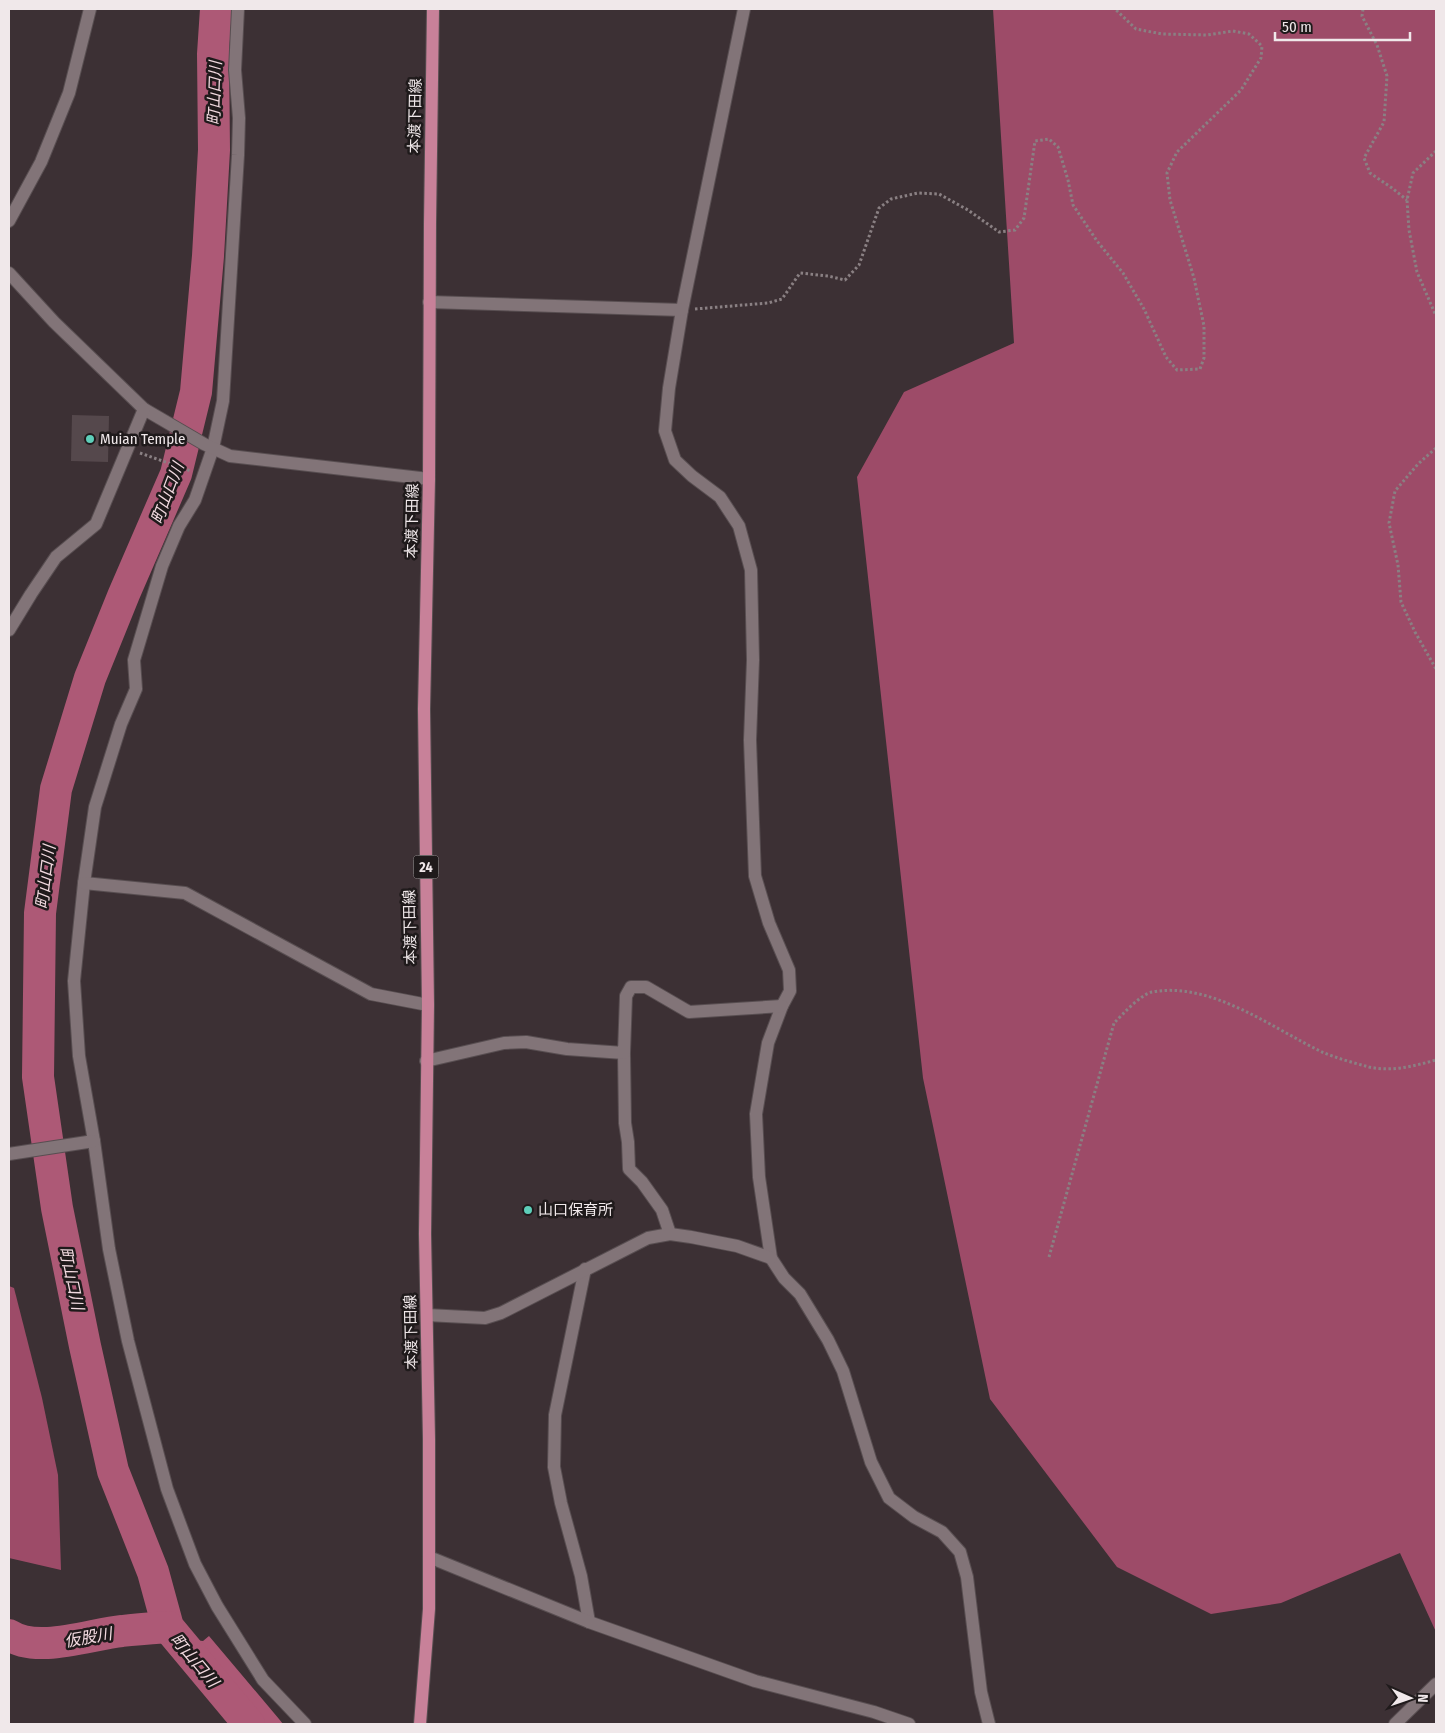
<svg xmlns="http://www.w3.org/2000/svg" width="1445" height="1733" viewBox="0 0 1445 1733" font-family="'Fira Sans Condensed','Noto Sans JP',sans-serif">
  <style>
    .forest { fill: #9d4b68 }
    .water { fill: #ad5976 }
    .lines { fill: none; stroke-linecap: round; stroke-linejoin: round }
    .river { stroke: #ad5976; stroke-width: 32 }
    .building { fill: #55484c }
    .minor-casing { stroke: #584e51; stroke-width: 14 }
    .tertiary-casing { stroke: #584e51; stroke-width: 14 }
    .primary-casing { stroke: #584e51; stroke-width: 14 }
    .path { stroke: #8a8083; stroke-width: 3; stroke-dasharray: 2.5 2.5; stroke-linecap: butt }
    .minor { stroke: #827478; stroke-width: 12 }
    .tertiary { stroke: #827478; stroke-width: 12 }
    .primary { stroke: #c88199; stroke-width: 12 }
    .poi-dot { fill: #5dceb9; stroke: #1f1a1b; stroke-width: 2 }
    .labels { text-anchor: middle; stroke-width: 5; stroke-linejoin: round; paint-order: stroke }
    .shield { fill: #1f1a1b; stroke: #b1aaac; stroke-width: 1 }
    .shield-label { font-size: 14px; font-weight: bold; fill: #f0e8ea }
    .street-label { font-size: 15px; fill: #f0e8ea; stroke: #1f1a1b }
    .poi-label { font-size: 15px; fill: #f0e8ea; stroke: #1f1a1b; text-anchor: start }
    .water-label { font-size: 16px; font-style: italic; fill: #f2dae0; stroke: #1f1a1b }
  </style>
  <rect width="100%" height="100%" fill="#3c3034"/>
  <g class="forest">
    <polygon points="993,9 1436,9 1436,1632 1400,1553 1281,1603 1211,1614 1117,1567 990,1399 923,1078 857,477 904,392 1014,343"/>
    <polygon points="9,1286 14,1288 42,1398 58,1475 61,1570 9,1558"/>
  </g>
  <polygon class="water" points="209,1636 279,1719 283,1724 239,1724 185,1653 182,1639 203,1641"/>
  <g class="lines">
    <g class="river">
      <polyline points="216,9 213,54 214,150 208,256 196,392 176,474 124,594 90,678 56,789 40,913 38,1077 57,1208 85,1346 113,1471 153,1572 168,1627 249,1724"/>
      <path d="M9,1635C37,1654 91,1634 122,1631C137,1629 153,1628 168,1627"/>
    </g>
  </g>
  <polygon class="building" points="72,415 109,416 108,462 71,461"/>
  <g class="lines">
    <g class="minor-casing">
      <g id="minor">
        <polyline points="238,9 235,70 239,118 238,155 223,401 213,448 195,500 179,526 162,566 134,660 136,689 121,724 95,807 84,883 74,981 79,1056 94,1141 109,1249 128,1341 167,1489 195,1564 217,1606 263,1680 305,1724"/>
        <polyline points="744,9 682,310 669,388 665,431 675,460 692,476 720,497 739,526 751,570 753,660 750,740 755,876 769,923 789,970 790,991 782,1006 768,1043 756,1114 759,1177 771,1258 784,1278 800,1294 828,1340 843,1371 871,1462 889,1498 914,1517 942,1532 960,1552 967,1577 981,1692 989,1724"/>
        <polyline points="9,221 41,162 69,93 90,9"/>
        <polyline points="9,273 54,322 144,409 204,444 230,456 429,479"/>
        <polyline points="429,302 682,310"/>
        <polyline points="9,630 31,594 56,557 96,524 144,409"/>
        <polyline points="84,883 185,893 371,994 428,1005"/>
        <polyline points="624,1053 625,1123 628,1142 629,1169 642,1182 662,1210 670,1234"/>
        <polyline points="426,1061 504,1043 526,1042 567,1049 624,1053 626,996 631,987 646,987 689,1012 782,1006"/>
        <polyline points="9,1154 94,1141"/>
        <polyline points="585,1269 555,1415 554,1467 561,1503 581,1576 589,1622"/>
        <polyline points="427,1315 485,1318 501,1313 648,1238 670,1234 691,1237 737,1246 771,1258"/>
      </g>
    </g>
    <g class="tertiary-casing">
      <g id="tertiary">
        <polyline points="429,1557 589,1622 755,1681 874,1712 909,1724"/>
        <polyline points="1395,1724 1436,1684"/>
      </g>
    </g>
    <g class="primary-casing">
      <polyline id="primary" points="420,1724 429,1609 429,1439 425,1234 428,1005 424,709 429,479 430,223 433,9"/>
    </g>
    <g class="path">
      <polyline points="1363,9 1362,16 1377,45 1387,76 1384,122 1364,158 1370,173 1392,188 1407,200"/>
      <polyline points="1436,151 1413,173 1407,200 1409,230 1417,272 1436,316"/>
      <polyline points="695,309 768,303 782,299 800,273 828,276 845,280 859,265 879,208 891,199 918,193 939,194 968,210 999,232 1015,230 1024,218 1035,141 1049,139 1058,147 1068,180 1073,205 1097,241 1123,273 1144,309 1166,357 1177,370 1200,369 1204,358 1204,326 1194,278 1170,200 1167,173 1177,152 1241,90 1261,58 1262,46 1249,34 1233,31 1207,35 1162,34 1136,29 1115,9"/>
      <polyline points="1436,448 1418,464 1395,491 1389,523 1398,565 1401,602 1415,632 1436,669"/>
      <polyline points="140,453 191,471"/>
      <path d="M1049,1257L1114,1023C1123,1014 1140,995 1152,992C1211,981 1272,1028 1322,1052C1336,1058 1354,1063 1369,1067C1392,1072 1414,1066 1436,1060"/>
    </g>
    <use href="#minor" class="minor"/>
    <use href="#tertiary" class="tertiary"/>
    <use href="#primary" class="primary"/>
  </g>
  <g class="poi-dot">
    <circle cx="90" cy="439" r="5"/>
    <circle cx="528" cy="1210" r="5"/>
  </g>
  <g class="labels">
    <rect class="shield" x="413.5" y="855.5" width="25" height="23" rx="4"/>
    <g class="shield-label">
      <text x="426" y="872">24</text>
    </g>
    <g class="street-label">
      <text transform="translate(415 116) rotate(-89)" y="5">本渡下田線</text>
      <text transform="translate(412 521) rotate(-89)" y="5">本渡下田線</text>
      <text transform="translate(410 927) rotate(-91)" y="5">本渡下田線</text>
      <text transform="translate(411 1332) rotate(-91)" y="5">本渡下田線</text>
    </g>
    <g class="poi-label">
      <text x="100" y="444">Muian Temple</text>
      <text x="538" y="1215">山口保育所</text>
    </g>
    <g class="water-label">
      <text transform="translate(214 93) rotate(-88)" y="6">町山口川</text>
      <text transform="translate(167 493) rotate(-69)" y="6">町山口川</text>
      <text transform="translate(45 877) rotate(-83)" y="6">町山口川</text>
      <text transform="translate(72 1278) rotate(78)" y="6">町山口川</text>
      <text transform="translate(88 1637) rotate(-10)" y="6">仮股川</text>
      <text transform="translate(195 1660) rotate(50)" y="6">町山口川</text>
    </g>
  </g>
  <rect width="1445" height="1733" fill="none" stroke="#f0e8ea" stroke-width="20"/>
  <g transform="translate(1410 1698) rotate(92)" stroke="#1f1a1b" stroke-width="4" paint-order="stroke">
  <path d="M0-4L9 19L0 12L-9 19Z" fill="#f0e8ea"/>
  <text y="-8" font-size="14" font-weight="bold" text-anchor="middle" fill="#f0e8ea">N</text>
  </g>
  <path d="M1275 32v8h135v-8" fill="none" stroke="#f0e8ea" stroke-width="2.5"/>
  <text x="1282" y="32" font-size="15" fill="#f0e8ea" stroke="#1f1a1b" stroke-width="4" paint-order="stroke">50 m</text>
</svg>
